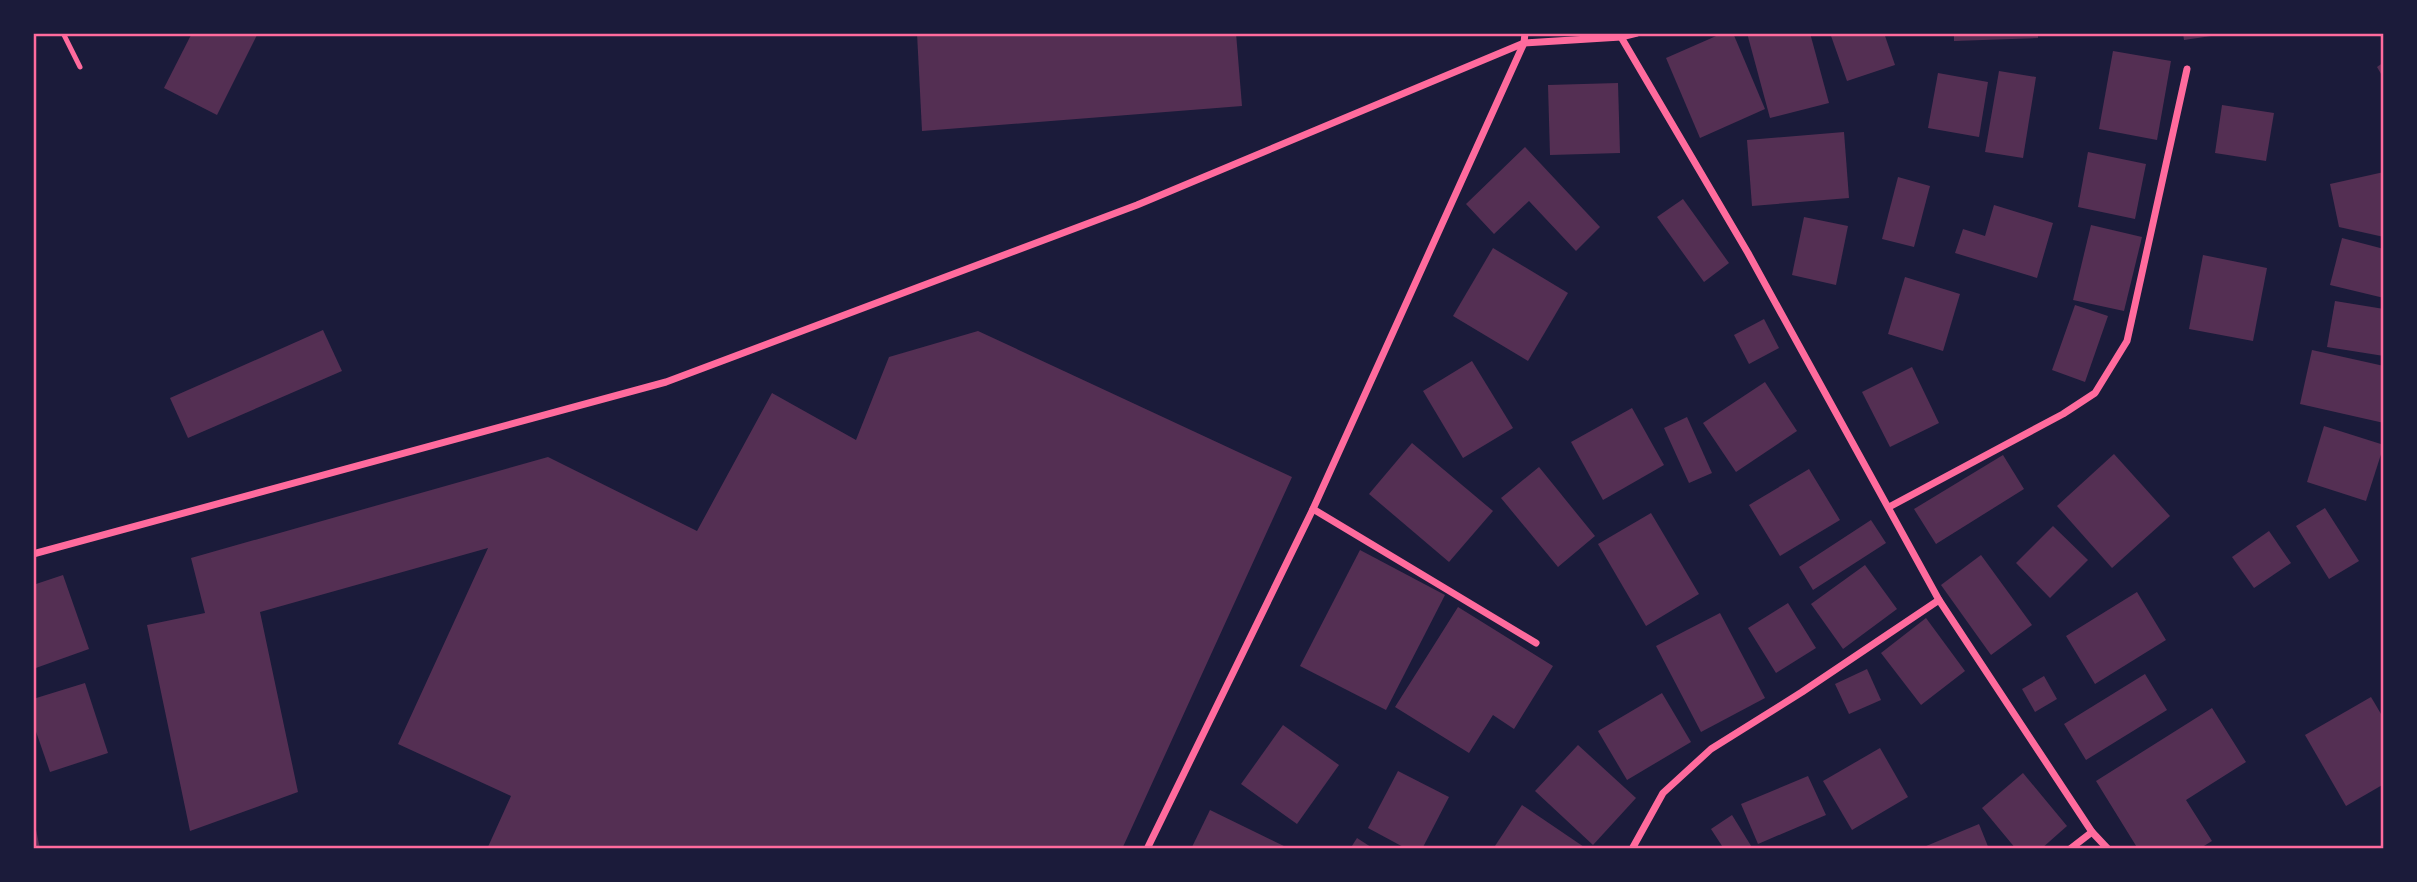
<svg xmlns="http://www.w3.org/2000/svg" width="2417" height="882" viewBox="0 0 2417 882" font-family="Signika,sans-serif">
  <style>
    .building { fill: #542f53 }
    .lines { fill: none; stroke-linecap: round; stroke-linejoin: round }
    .service { stroke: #ff6b9d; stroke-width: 5 }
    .minor { stroke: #ff6b9d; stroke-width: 7 }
    .neatline { fill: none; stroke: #ff6b9d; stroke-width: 2.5 }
  </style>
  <rect width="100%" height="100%" fill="#1b1b3a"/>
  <g class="building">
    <polygon points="192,33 258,33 217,115 164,88"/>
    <polygon points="917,33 1236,33 1242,106 922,131"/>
    <polygon points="1723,33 1733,33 1765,109 1700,138 1666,58"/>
    <polygon points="1747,33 1810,33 1829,103 1770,118"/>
    <polygon points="1830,33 1884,33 1895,65 1847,81"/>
    <polygon points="1954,33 2038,33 2038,38 1954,41"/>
    <polygon points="2183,33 2218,33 2218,35 2184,40"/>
    <polygon points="2113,51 2171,61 2157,140 2099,129"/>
    <polygon points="2384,62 2384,79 2377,67"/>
    <polygon points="1999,71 2036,77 2023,158 1985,152"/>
    <polygon points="1938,73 1988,82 1979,137 1928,128"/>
    <polygon points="1618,83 1620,153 1550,155 1548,85"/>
    <polygon points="2222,105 2274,113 2266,161 2215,153"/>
    <polygon points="1844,132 1849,198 1752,206 1747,140"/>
    <polygon points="1525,147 1600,227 1576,251 1529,201 1494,234 1466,204"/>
    <polygon points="2088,152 2146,164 2135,219 2078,207"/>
    <polygon points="2384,172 2384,237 2339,227 2330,184"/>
    <polygon points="1898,177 1930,186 1914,247 1882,239"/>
    <polygon points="1683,199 1729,263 1704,282 1657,217"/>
    <polygon points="1994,205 2053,223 2037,278 1955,253 1963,229 1985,236"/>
    <polygon points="1804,217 1848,226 1836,285 1792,275"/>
    <polygon points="2091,225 2142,237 2124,311 2073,300"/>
    <polygon points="2342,238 2384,249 2384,298 2330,285"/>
    <polygon points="1493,248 1568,293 1528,361 1453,316"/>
    <polygon points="2203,255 2267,268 2253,341 2189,329"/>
    <polygon points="1905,277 1960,294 1943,351 1888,334"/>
    <polygon points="2335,301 2384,309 2384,356 2327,347"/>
    <polygon points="2075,305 2108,316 2085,382 2052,370"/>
    <polygon points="1764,319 1779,348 1749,364 1734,335"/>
    <polygon points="323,330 342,371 188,438 170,398"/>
    <polygon points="978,331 1292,477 1122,849 487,849 511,796 398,744 488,548 260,612 298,792 190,831 147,625 205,613 191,558 548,457 697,531 772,393 856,440 889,357"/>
    <polygon points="2312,350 2384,366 2384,423 2300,404"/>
    <polygon points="1472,361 1513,428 1463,458 1423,391"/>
    <polygon points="1912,367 1939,423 1890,447 1862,392"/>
    <polygon points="1765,382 1797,431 1736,472 1703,423"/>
    <polygon points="1632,408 1664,465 1603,500 1571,442"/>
    <polygon points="1687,417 1712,473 1689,483 1664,428"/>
    <polygon points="2324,426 2384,445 2366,501 2307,482"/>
    <polygon points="1412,443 1493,511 1449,562 1369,494"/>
    <polygon points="2114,454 2170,516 2112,568 2057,506"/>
    <polygon points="2003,455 2024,489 1936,544 1914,509"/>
    <polygon points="1539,467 1595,536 1558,567 1501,498"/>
    <polygon points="1809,469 1840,520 1780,556 1749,505"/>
    <polygon points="2325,508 2359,561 2329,579 2296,526"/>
    <polygon points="1651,513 1699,594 1646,626 1598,544"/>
    <polygon points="1871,520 1886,543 1813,590 1799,567"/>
    <polygon points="2053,526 2088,560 2050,598 2016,563"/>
    <polygon points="2269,531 2291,563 2254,588 2232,557"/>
    <polygon points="1360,550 1445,595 1386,710 1300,666"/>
    <polygon points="1981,555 2032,625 1991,655 1941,585"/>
    <polygon points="1865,565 1897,609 1843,649 1811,604"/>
    <polygon points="63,575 89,649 33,669 33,585"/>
    <polygon points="2137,592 2166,640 2095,684 2066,636"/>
    <polygon points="1788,603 1816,648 1776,673 1748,628"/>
    <polygon points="1458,607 1553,666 1514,729 1493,715 1469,753 1395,707"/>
    <polygon points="1720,613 1765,698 1701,732 1656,646"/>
    <polygon points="1926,618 1965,671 1921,705 1881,653"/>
    <polygon points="1867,669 1881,700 1849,714 1835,684"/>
    <polygon points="2145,674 2167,710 2086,760 2064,724"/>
    <polygon points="2044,676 2057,699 2035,712 2022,689"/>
    <polygon points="85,683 108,753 50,772 33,723 33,699"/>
    <polygon points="1662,693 1691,742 1627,780 1598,731"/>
    <polygon points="2371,697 2384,719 2384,784 2346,806 2305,735"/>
    <polygon points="2212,708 2246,762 2186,800 2212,841 2199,849 2138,849 2096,781"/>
    <polygon points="1283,725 1339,765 1297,824 1241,784"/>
    <polygon points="1578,745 1636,798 1593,845 1535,791"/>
    <polygon points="1880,748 1908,797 1852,830 1823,781"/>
    <polygon points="1398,771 1449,797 1422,849 1407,849 1368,828"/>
    <polygon points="2023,773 2067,826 2041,849 2016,849 1982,808"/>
    <polygon points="1808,776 1826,815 1758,844 1741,804"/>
    <polygon points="1522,805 1587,849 1493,849"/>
    <polygon points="1210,810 1290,849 1191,849"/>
    <polygon points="1732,815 1753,849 1724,849 1711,829"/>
    <polygon points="33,820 34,820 40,849 33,849"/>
    <polygon points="1979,824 1989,849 1919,849"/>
    <polygon points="1357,838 1374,849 1350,849"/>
  </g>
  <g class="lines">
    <polyline class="service" points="63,33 80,67"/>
    <g class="minor">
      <polyline points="1621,37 1748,253 1939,600 2092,832 2108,849"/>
      <polyline points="1889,507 2063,414 2095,393 2127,341 2187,69"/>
      <polyline points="1313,509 1536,643"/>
      <polyline points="33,554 666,382 1137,205 1524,43 1621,37 1637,33"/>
      <polyline points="1147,849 1313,509 1524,43 1525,33"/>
      <polyline points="1632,849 1663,793 1711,749 1802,692 1939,600"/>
      <polyline points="2070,849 2092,832"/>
    </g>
  </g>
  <rect width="2417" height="882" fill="none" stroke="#1b1b3a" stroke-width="70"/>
  <rect x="35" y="35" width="2347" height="812" class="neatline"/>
</svg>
